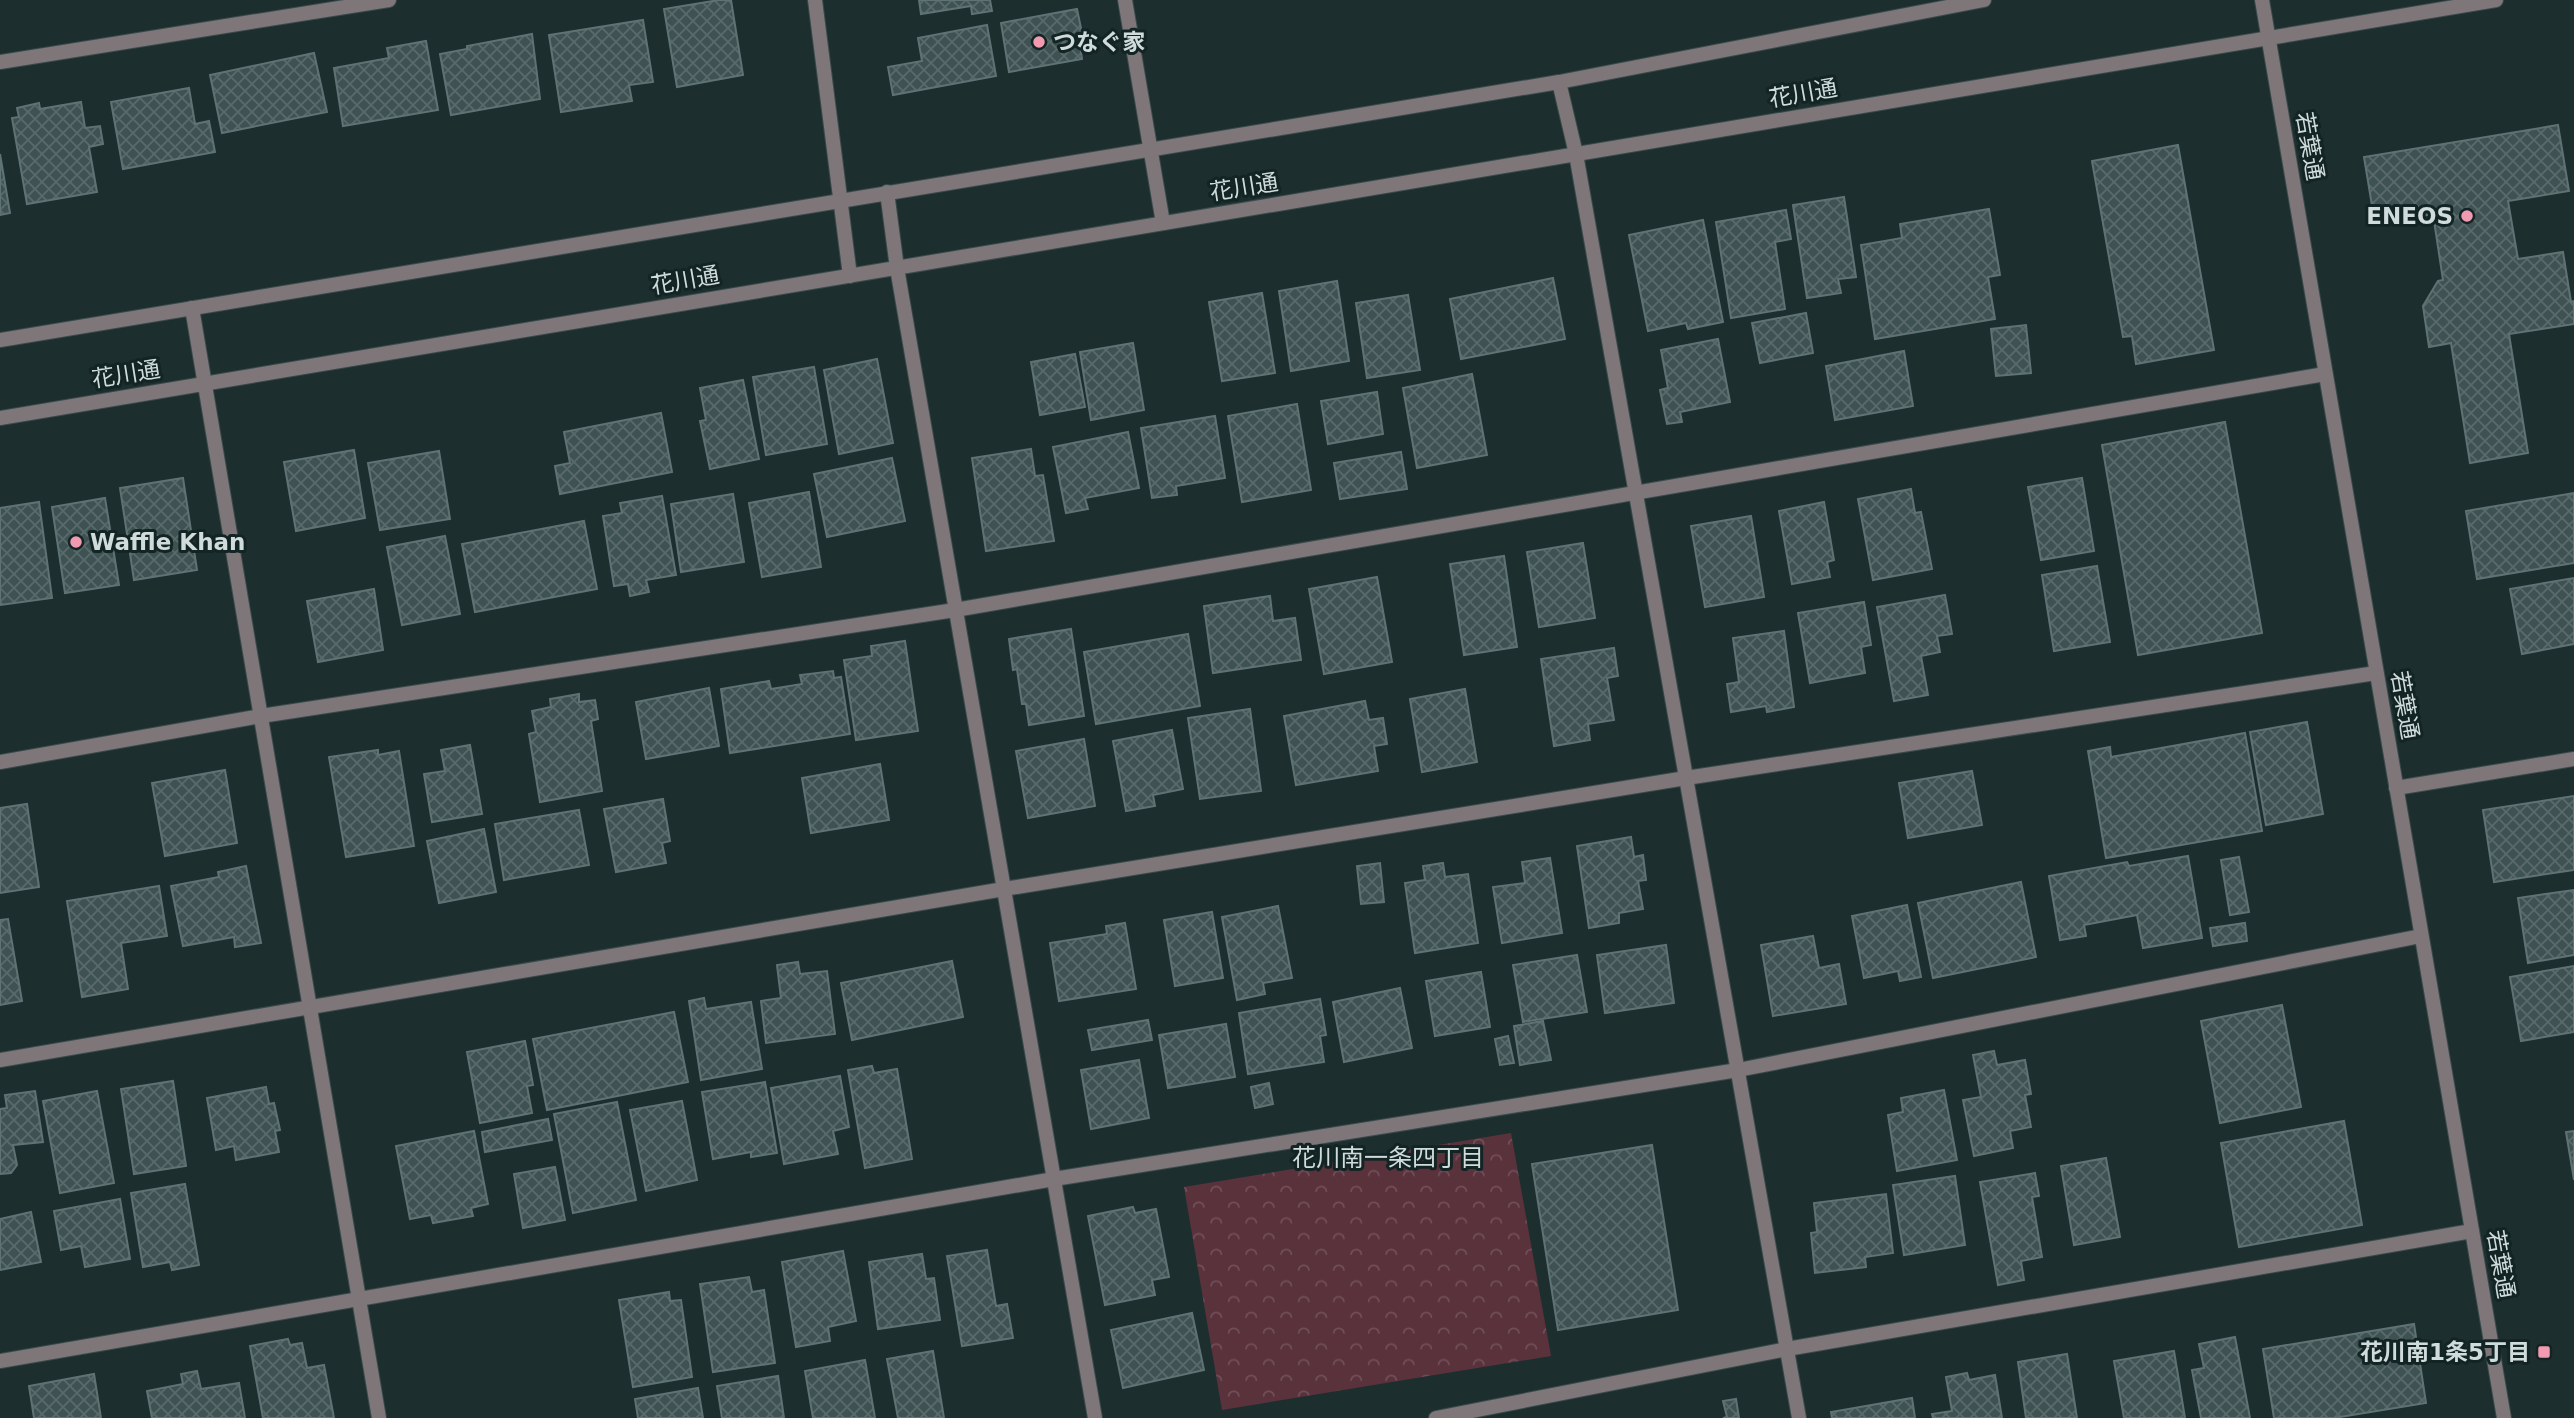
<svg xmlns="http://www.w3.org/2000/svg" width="2574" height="1418" viewBox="0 0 2574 1418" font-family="'DejaVu Sans','Noto Sans JP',sans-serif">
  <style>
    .forest { fill: url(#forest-crowns) }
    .building { fill: url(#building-cross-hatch); stroke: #5f7274; stroke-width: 2 }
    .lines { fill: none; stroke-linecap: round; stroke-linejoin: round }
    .minor-casing { stroke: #3a4a4b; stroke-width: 16 }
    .tertiary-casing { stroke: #3a4a4b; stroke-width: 16 }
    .minor { stroke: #7e7678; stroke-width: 14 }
    .tertiary { stroke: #7e7678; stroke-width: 14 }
    .poi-dot { fill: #f29aaf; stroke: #132425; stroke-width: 2.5 }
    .labels { text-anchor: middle; stroke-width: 6; stroke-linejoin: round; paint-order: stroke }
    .poi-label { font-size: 23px; font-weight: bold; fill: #d0dbdb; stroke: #132425; text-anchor: start }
    .street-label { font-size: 23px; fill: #d0dbdb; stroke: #132425 }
    .neighbourhood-label { font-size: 24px; fill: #d0dbdb; stroke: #132425 }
  </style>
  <defs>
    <pattern id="forest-crowns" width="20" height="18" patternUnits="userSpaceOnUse" patternTransform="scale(1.75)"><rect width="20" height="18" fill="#5a323c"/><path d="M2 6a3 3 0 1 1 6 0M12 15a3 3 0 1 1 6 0" fill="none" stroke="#714f58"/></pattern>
    <pattern id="building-cross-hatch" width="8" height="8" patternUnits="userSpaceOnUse" patternTransform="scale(1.75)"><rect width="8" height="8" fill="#3f5253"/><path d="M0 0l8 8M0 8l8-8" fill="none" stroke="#5a6a6b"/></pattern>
  </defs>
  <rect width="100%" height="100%" fill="#1d2e2f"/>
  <polygon class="forest" points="1511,1133 1551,1356 1222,1410 1184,1187"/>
  <g class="building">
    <polygon points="719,0 731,0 743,75 677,87 664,9"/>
    <polygon points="919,0 990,0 992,11 972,14 971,6 921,14"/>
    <polygon points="1077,9 1082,33 1078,34 1082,59 1009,72 1001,23"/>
    <polygon points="643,20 653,82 629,85 632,101 561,112 549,35"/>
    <polygon points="987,25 996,76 893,95 888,67 922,61 918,38"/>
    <polygon points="532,34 540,99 451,115 440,54 467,49 467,46"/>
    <polygon points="426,41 438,110 343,126 334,68 389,58 387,48"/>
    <polygon points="314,53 327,112 222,133 210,75"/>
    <polygon points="189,88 195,124 209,121 215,152 123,169 111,102"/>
    <polygon points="81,102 85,128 100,126 103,144 89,147 97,192 27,204 12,118 19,117 17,108 39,103 40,109"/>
    <polygon points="2558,125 2569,191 2508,201 2518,259 2563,252 2571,302 2574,301 2574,324 2509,334 2528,453 2470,463 2451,343 2429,347 2423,306 2438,281 2443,280 2433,214 2375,224 2364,157"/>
    <polygon points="2178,145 2214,350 2136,364 2132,336 2123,337 2092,161"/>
    <polygon points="0,154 10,213 0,215"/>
    <polygon points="1844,197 1856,277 1838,279 1841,293 1807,298 1793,205"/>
    <polygon points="1989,209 2000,275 1988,277 1995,319 1875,339 1861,245 1902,238 1900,224"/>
    <polygon points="1786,210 1791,239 1775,242 1785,309 1731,318 1716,222"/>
    <polygon points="1703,220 1723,322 1688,329 1686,323 1648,331 1629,235"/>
    <polygon points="1553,278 1565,339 1461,359 1450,299"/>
    <polygon points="1337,281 1349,361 1291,371 1279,291"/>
    <polygon points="1262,293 1275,373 1222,381 1209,302"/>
    <polygon points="1408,295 1420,370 1367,378 1356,303"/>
    <polygon points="1806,313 1813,353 1760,363 1752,323"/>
    <polygon points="2026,325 2031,373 1996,376 1991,329"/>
    <polygon points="1718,339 1730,402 1680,412 1682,422 1667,424 1660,390 1668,388 1661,350"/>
    <polygon points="1133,343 1144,410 1091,420 1080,352"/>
    <polygon points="1904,351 1913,406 1835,420 1826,366"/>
    <polygon points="1075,354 1085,407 1040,415 1031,362"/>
    <polygon points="877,359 893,443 839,454 824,370"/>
    <polygon points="814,367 827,444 766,455 753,377"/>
    <polygon points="1472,374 1487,455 1417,468 1403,388"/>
    <polygon points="743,380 759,459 710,469 700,421 706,420 700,388"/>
    <polygon points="1377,392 1383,434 1328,444 1321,401"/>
    <polygon points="1297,404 1311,490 1242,502 1228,416"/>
    <polygon points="661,413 672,472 560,494 555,466 570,463 564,432"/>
    <polygon points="1215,416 1225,478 1176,486 1177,495 1152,498 1141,428"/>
    <polygon points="2225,422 2262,633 2138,655 2102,445"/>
    <polygon points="1128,432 1139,488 1085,498 1088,509 1066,513 1053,447"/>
    <polygon points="1031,449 1035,476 1043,475 1054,541 986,551 972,458"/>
    <polygon points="354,450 365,518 296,531 284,462"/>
    <polygon points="439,451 450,519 380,530 368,463"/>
    <polygon points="1401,452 1407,489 1340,499 1334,463"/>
    <polygon points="892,458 905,521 827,537 814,474"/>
    <polygon points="183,478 197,570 134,580 120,488"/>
    <polygon points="2082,478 2094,551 2041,560 2028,487"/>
    <polygon points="1911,489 1915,513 1921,512 1932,569 1873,580 1858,499"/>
    <polygon points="809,492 821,567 762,577 749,503"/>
    <polygon points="2574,493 2574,563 2477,579 2466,511"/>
    <polygon points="733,494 744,562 681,572 671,504"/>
    <polygon points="662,496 676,575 646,580 649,592 630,596 628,584 614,586 603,516 622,513 620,503"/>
    <polygon points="105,498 119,585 65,593 52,507"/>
    <polygon points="39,502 52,598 0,605 0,508"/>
    <polygon points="1824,502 1834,560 1827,562 1830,577 1792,584 1779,511"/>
    <polygon points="1751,516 1764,597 1705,607 1691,526"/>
    <polygon points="584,521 597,589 475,612 462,544"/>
    <polygon points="445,536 460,614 402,625 387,547"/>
    <polygon points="1583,543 1595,618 1539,627 1527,552"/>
    <polygon points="1504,556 1517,647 1464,655 1450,564"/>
    <polygon points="2097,566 2110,642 2054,651 2042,575"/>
    <polygon points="1377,577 1392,662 1324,674 1309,589"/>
    <polygon points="2574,578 2574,644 2522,654 2510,589"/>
    <polygon points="374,589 383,650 318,662 307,601"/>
    <polygon points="1945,595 1952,634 1937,636 1940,652 1921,656 1928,695 1894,701 1877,607"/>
    <polygon points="1270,596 1273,621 1295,618 1301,660 1213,673 1204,606"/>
    <polygon points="1864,602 1871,645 1861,647 1865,673 1810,683 1798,613"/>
    <polygon points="1071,629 1084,716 1029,725 1026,704 1022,704 1017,669 1013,670 1009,639"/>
    <polygon points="1784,631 1794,707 1767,712 1766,706 1731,712 1727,684 1739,682 1733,638"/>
    <polygon points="1188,634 1200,706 1096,724 1084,652"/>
    <polygon points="905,641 918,731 856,740 844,660 872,656 871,646"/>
    <polygon points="1614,648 1618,676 1607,678 1614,720 1588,724 1590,740 1554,746 1541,659"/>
    <polygon points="833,671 834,678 841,677 850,734 730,753 721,689 769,681 771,689 802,684 800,675"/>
    <polygon points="709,688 719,746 646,759 636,702"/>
    <polygon points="1465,689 1477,762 1422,772 1410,699"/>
    <polygon points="579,694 579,702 595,700 598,719 591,721 602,791 540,802 529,734 536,732 532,711 551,707 550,699"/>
    <polygon points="1365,701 1369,720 1383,718 1387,744 1374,746 1378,771 1296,785 1284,716"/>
    <polygon points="1250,709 1261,791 1200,799 1188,718"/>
    <polygon points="2307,722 2323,814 2266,825 2250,732"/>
    <polygon points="1172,730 1183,789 1153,795 1155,806 1126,811 1113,741"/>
    <polygon points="2245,733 2262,831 2106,858 2088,751 2110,747 2111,757"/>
    <polygon points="1084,739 1095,806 1028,818 1016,751"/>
    <polygon points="470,745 482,814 432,822 424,774 445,771 441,750"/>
    <polygon points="378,750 378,755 399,751 414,846 346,857 329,757"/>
    <polygon points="880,764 889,820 811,833 802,778"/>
    <polygon points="225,770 237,843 165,856 152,783"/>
    <polygon points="1972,771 1982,825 1908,838 1899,783"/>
    <polygon points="2574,796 2574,870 2494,882 2483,810"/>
    <polygon points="663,799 670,841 662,843 666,863 616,872 604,809"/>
    <polygon points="27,804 39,887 0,893 0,808"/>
    <polygon points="579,810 589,865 504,880 495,824"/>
    <polygon points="484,829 496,892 439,903 427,841"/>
    <polygon points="1631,837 1634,857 1643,855 1646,880 1638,881 1643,909 1619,913 1619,923 1589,928 1577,846"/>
    <polygon points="2188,856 2202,938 2143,948 2137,915 2084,925 2086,936 2060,940 2049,876 2127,862 2129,866"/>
    <polygon points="2239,857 2249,912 2230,915 2221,860"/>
    <polygon points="1550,858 1562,933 1502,943 1493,887 1525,883 1522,862"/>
    <polygon points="1380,863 1384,902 1361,904 1357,866"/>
    <polygon points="1443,863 1445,877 1468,874 1478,943 1415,953 1405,883 1425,880 1423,866"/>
    <polygon points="246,866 261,943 235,947 234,937 183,946 171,886 219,877 218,872"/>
    <polygon points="2021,882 2036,957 1933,978 1918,903"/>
    <polygon points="159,886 167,936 121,943 128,989 82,997 67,901"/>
    <polygon points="2574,890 2574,955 2528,963 2518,898"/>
    <polygon points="1907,905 1921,977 1900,981 1898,971 1864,978 1852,916"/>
    <polygon points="1278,906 1292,978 1263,983 1265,994 1237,1000 1222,917"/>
    <polygon points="1212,912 1223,978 1175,986 1164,920"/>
    <polygon points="8,919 22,1001 0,1005 0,920"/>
    <polygon points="1125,923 1136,989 1059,1001 1050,943 1107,934 1106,926"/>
    <polygon points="2245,923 2247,941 2213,946 2210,928"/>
    <polygon points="1813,936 1819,968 1839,964 1846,1004 1773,1016 1761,945"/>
    <polygon points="1666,945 1674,1003 1605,1013 1597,955"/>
    <polygon points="1577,955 1587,1012 1523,1022 1513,965"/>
    <polygon points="952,961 963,1017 852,1040 841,983"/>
    <polygon points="798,962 800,974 827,971 835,1034 766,1043 761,1001 781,998 777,965"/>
    <polygon points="2574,966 2574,1032 2521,1041 2510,977"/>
    <polygon points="1481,972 1490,1027 1435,1036 1426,981"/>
    <polygon points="1400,988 1412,1048 1344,1062 1333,1002"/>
    <polygon points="704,998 706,1009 751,1002 762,1069 701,1080 689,1001"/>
    <polygon points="1320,999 1326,1035 1320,1036 1324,1062 1248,1074 1239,1013"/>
    <polygon points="2282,1005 2301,1107 2220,1123 2201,1021"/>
    <polygon points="674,1012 688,1082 547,1110 533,1039"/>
    <polygon points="1148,1020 1152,1040 1092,1050 1088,1030"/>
    <polygon points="1543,1021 1551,1060 1520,1065 1514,1026"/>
    <polygon points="1226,1024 1235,1077 1168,1088 1159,1035"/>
    <polygon points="1508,1036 1514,1063 1500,1065 1495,1039"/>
    <polygon points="525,1041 533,1085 527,1086 532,1113 480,1123 467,1052"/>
    <polygon points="1994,1051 1997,1065 2025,1060 2031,1094 2025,1095 2031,1127 2010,1131 2013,1148 1974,1156 1963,1100 1981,1097 1973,1055"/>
    <polygon points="1139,1060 1149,1118 1091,1129 1081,1070"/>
    <polygon points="872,1066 874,1073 897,1069 912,1159 865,1168 848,1070"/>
    <polygon points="840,1076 849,1127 833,1131 838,1154 784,1164 771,1088"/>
    <polygon points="173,1081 186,1166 134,1174 121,1089"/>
    <polygon points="765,1082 777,1153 751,1157 751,1152 713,1159 702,1092"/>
    <polygon points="1269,1083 1273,1104 1255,1108 1251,1087"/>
    <polygon points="266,1087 269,1104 274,1103 280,1130 275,1131 279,1152 236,1160 234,1146 216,1150 207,1098"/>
    <polygon points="1944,1090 1957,1160 1897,1171 1888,1115 1903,1112 1901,1098"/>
    <polygon points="35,1091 43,1142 13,1145 17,1165 11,1173 0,1174 0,1109 7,1108 5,1095"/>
    <polygon points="97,1091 114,1183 60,1193 43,1101"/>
    <polygon points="682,1101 697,1180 646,1191 630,1110"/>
    <polygon points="617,1102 636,1200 573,1213 554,1114"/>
    <polygon points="548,1119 552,1140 485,1152 482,1132"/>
    <polygon points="2344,1121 2362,1225 2239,1247 2221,1143"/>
    <polygon points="474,1131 488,1204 471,1208 473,1216 433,1223 431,1215 410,1219 396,1146"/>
    <polygon points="2574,1131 2574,1180 2566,1132"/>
    <polygon points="1652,1145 1678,1310 1558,1330 1532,1164"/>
    <polygon points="2106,1158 2120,1237 2074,1245 2061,1166"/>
    <polygon points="555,1167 565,1220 523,1228 514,1174"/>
    <polygon points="2035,1173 2039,1196 2032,1197 2042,1257 2021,1261 2024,1280 1998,1285 1980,1182"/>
    <polygon points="1955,1176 1965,1245 1904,1255 1893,1185"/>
    <polygon points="185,1184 199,1265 172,1270 170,1262 143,1267 131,1193"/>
    <polygon points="1886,1194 1893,1253 1865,1257 1866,1267 1815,1273 1811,1233 1817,1232 1814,1203"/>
    <polygon points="120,1199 130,1259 85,1267 81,1246 61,1250 54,1211"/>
    <polygon points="1133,1207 1135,1213 1156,1209 1169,1277 1152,1280 1155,1295 1105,1305 1088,1216"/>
    <polygon points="31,1212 41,1262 0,1270 0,1219"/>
    <polygon points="987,1250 996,1306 1007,1304 1013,1338 962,1346 947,1256"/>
    <polygon points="843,1251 856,1321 828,1327 830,1341 796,1347 782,1262"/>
    <polygon points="922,1254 926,1279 934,1278 940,1320 878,1329 869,1262"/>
    <polygon points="749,1277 752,1292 764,1290 775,1363 713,1372 700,1284"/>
    <polygon points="669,1292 670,1301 681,1300 692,1377 633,1387 619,1300"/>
    <polygon points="1192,1313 1204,1370 1123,1388 1111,1330"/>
    <polygon points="2414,1324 2426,1403 2334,1418 2274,1418 2263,1349"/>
    <polygon points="2235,1337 2250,1418 2201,1418 2192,1370 2204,1368 2199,1344"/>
    <polygon points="288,1339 290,1345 302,1343 307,1368 324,1365 334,1418 263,1418 250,1346"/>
    <polygon points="933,1351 944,1418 898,1418 887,1359"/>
    <polygon points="2174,1351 2185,1418 2124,1418 2114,1361"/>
    <polygon points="2067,1354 2077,1418 2026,1418 2018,1362"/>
    <polygon points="865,1360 875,1418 813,1418 805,1371"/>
    <polygon points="197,1371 201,1389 239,1383 245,1418 152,1418 147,1391 183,1384 181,1374"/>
    <polygon points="1967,1373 1969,1380 1995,1375 2002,1418 1933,1418 1932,1414 1952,1411 1946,1377"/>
    <polygon points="94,1374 101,1418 34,1418 29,1386"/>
    <polygon points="778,1376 784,1418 722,1418 717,1386"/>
    <polygon points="698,1388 703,1418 638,1418 635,1399"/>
    <polygon points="1912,1398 1915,1418 1832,1418 1831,1412"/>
    <polygon points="1736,1399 1739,1418 1723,1418 1727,1417 1723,1401"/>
  </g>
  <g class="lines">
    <g class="minor-casing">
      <g id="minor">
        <polyline points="815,0 850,276"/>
        <polyline points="1125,0 1163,223"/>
        <polyline points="0,62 389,0"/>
        <polyline points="1559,82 1576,154 1799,1418"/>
        <polyline points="887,192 897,268 1095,1418"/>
        <polyline points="192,308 379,1418"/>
        <polyline points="0,762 261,716 955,610 2325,374"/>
        <polyline points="2396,788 2574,759"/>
        <polyline points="0,1060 1004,889 1686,778 2376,673"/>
        <polyline points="0,1361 1054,1179 1738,1070 2421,936"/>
        <polyline points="1436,1418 1787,1349 2472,1231"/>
      </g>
    </g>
    <g class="tertiary-casing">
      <g id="tertiary">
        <polyline points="2262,0 2504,1418"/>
        <polyline points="0,340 1559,82 1984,0"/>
        <polyline points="0,418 2496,0"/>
      </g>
    </g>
    <use href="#minor" class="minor"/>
    <use href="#tertiary" class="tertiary"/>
  </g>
  <g class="poi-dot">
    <circle cx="1039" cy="42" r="7"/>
    <circle cx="2467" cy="216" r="7"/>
    <circle cx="76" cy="542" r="7"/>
    <rect x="2537" y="1345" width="14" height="14" rx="3.5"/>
  </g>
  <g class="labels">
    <g class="poi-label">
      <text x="1053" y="50">つなぐ家</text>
      <text x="2453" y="224" text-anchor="end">ENEOS</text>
      <text x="90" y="550">Waffle Khan</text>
      <text x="2530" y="1360" text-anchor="end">花川南1条5丁目</text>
    </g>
    <g class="street-label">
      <text transform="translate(1803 93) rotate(-10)" y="8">花川通</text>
      <text transform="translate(2310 146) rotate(80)" y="8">若葉通</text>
      <text transform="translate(1244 187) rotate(-9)" y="8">花川通</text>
      <text transform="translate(685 280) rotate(-10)" y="8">花川通</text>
      <text transform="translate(126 374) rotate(-9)" y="8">花川通</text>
      <text transform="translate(2405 705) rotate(80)" y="8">若葉通</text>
      <text transform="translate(2501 1264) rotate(80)" y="8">若葉通</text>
    </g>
    <g class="neighbourhood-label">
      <text x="1388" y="1166">花川南一条四丁目</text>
    </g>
  </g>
</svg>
